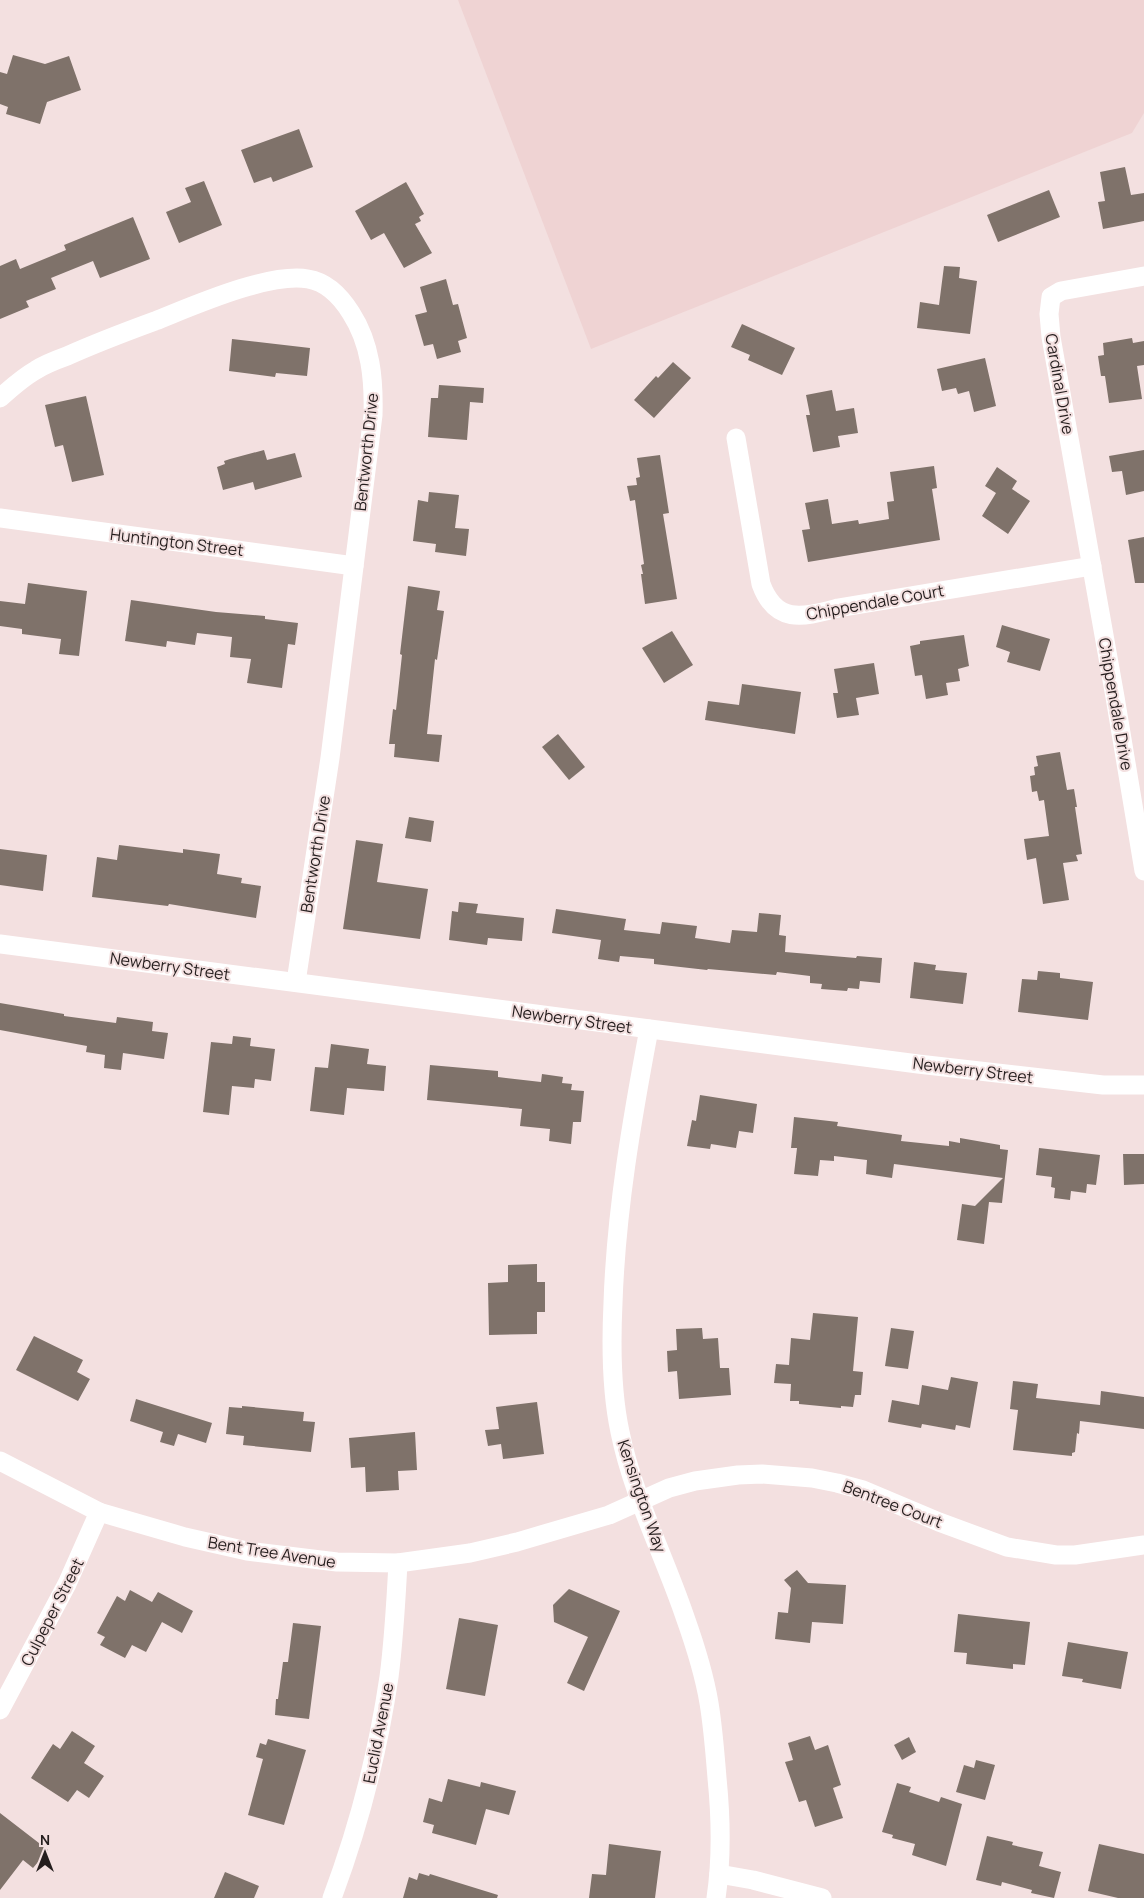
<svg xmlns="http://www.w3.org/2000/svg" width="1144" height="1898" viewBox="0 0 1144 1898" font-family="Manrope,sans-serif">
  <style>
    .built { fill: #efd3d3 }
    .building { fill: #7f726a }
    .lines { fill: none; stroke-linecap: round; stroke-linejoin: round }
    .street { stroke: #fff; stroke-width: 19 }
    .labels { text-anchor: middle; stroke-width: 4; stroke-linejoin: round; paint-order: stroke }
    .street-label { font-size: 16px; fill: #251e1e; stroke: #f3e0e0 }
  </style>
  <rect width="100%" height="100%" fill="#f3e0e0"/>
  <polygon class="built" points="458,0 1144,0 1144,113 1132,133 591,349"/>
  <g class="building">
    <polygon points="13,55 45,64 69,56 81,90 47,102 40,124 6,114 8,107 0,104 0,72 7,74"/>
    <polygon points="299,129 313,167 273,182 271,177 254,183 241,150"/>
    <polygon points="1125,167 1131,195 1144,193 1144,221 1103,229 1098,202 1105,201 1100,172"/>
    <polygon points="204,181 222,225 179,243 166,212 191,202 185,188"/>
    <polygon points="406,182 424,214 419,217 421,221 415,224 432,253 404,268 384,233 371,240 355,211"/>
    <polygon points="1049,190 1060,217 998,242 987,215"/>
    <polygon points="133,217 150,259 100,278 93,261 51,278 56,289 26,301 29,307 0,319 0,266 16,259 20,269 66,250 64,245"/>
    <polygon points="944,266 960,267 959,278 977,281 970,334 917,328 920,302 939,305"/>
    <polygon points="446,279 453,305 458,304 467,338 458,341 461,352 437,359 433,344 424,346 415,315 427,312 420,287"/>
    <polygon points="742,324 795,348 782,375 748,360 750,355 731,347"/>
    <polygon points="1132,338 1133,343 1144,341 1144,365 1137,366 1142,399 1109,403 1105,376 1101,376 1098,356 1104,355 1103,343"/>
    <polygon points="232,339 310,348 307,376 276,373 275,377 229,371"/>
    <polygon points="985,358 996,406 974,412 969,391 958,394 956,388 942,391 937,369"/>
    <polygon points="673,362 691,378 654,418 634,400 656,376 658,378"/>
    <polygon points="439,385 484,388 483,403 470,402 467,440 428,437 431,398 438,398"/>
    <polygon points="832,390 836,411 854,408 858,433 838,436 840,447 813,452 806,415 810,415 806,395"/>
    <polygon points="86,396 104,475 72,482 63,445 55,447 45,405"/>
    <polygon points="264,450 267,460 295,453 302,477 255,490 253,482 223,490 217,467 225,464 224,461 230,459"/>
    <polygon points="1144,450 1144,491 1126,495 1122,471 1112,472 1109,456"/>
    <polygon points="660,455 669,513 663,514 677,599 645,604 641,574 643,574 641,565 644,564 635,500 630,501 627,486 637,485 636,478 640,477 637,458"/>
    <polygon points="934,466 937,488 932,489 940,540 808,562 802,530 810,529 805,503 828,499 832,524 858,520 859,524 889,519 887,502 894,501 890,472"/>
    <polygon points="997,467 1017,481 1012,489 1030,501 1008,534 982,516 996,493 985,486"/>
    <polygon points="429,492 459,495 455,528 469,529 466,556 435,552 436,544 413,541 418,500 428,502"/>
    <polygon points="1144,537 1144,583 1135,583 1128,540"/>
    <polygon points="28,583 87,591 79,656 59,654 61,639 22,634 22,629 0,626 0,601 25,604"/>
    <polygon points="408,586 440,591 437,610 444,611 437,660 435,659 427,734 442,735 439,762 394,757 395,744 389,744 393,709 396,710 398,692 402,655 400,654"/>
    <polygon points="131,600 216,612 265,616 265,619 298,623 295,645 288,644 282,688 247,683 251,659 230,657 232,637 197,633 195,645 167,641 166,647 125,641"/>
    <polygon points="1002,625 1050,639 1040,671 1007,662 1010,652 996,647"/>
    <polygon points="672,631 693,665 664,683 642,648"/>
    <polygon points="964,635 969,666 958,669 960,681 946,683 948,695 926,699 922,675 915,676 910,646 920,644 920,641"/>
    <polygon points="874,663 879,694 856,698 859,715 837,718 833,693 838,693 834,669"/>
    <polygon points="742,684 801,692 795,734 705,720 708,701 739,705"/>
    <polygon points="558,734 585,767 569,780 542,747"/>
    <polygon points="1060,752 1067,790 1074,789 1077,807 1075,807 1082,854 1076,855 1078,861 1063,863 1069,900 1043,904 1036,858 1027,860 1024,839 1049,836 1044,800 1039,801 1037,791 1032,792 1030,776 1035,775 1034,767 1038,766 1036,756"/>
    <polygon points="409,817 434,821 431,842 405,838"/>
    <polygon points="356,840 383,844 377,882 428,889 420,939 343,929"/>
    <polygon points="119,845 183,853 183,849 220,854 217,874 242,878 241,883 261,886 256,918 169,904 168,906 92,897 97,857 117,860"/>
    <polygon points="0,849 47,855 43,891 0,885"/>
    <polygon points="459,902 478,904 476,913 524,918 522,941 488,938 487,945 449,940 452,911 458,912"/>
    <polygon points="556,909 626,919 624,930 660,934 662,922 697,926 695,938 730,943 732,930 757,932 759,913 781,915 779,935 786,936 785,952 856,958 857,956 882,958 880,983 860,981 859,989 848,988 847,991 821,989 822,984 810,983 810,976 777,972 776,975 708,969 707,970 654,964 654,959 620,956 619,962 598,959 601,940 552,933"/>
    <polygon points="914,962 936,965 935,970 967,973 963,1004 910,998"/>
    <polygon points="1038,971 1060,973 1060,978 1093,982 1088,1020 1018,1012 1022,979 1037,980"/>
    <polygon points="0,1003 64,1014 64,1016 116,1023 117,1017 153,1022 152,1031 168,1033 164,1059 123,1053 121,1070 104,1068 105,1055 86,1052 87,1046 0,1030"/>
    <polygon points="233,1036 251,1038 250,1046 275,1049 271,1081 255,1079 254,1088 232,1086 229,1115 203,1112 211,1042 232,1044"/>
    <polygon points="331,1044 369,1049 367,1064 386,1066 384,1091 347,1088 344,1115 310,1111 315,1067 328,1068"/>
    <polygon points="430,1065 498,1071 498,1077 541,1082 542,1074 563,1077 562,1083 572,1084 571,1090 584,1091 581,1122 573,1122 571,1144 549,1141 550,1129 520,1126 522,1109 427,1100"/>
    <polygon points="700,1095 757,1104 753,1133 739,1131 736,1148 711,1144 710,1149 687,1146 692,1120 696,1121"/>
    <polygon points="794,1117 838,1122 837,1126 902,1135 901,1141 949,1146 949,1141 960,1143 960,1138 1000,1145 1000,1149 1008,1150 1002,1203 989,1202 984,1244 957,1240 962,1204 975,1206 1003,1178 894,1164 892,1178 866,1174 867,1160 834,1156 834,1161 820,1160 818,1176 794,1174 797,1148 791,1148"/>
    <polygon points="1039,1148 1100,1155 1096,1185 1087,1184 1086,1193 1071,1191 1070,1200 1054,1198 1055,1188 1051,1187 1052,1177 1036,1175"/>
    <polygon points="1123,1154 1144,1154 1144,1184 1124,1185"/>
    <polygon points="537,1264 537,1282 545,1282 545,1312 537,1312 537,1334 489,1335 488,1283 508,1282 508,1265"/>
    <polygon points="813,1313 858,1317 853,1371 863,1372 861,1395 855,1395 853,1407 841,1406 841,1408 799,1404 799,1401 790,1401 791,1384 774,1383 776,1364 789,1365 791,1338 810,1340"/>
    <polygon points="702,1328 703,1339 718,1338 720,1368 729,1368 731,1395 679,1399 677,1371 668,1372 667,1351 677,1350 676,1329"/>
    <polygon points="891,1328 914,1331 908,1369 885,1366"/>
    <polygon points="34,1336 83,1360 77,1372 90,1379 78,1401 16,1370"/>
    <polygon points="951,1377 978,1382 970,1428 956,1425 955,1430 922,1424 921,1428 888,1422 892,1400 919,1405 922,1385 948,1390"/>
    <polygon points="1013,1381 1038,1384 1036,1398 1100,1405 1101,1391 1144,1397 1144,1429 1080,1421 1079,1434 1077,1433 1075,1452 1072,1453 1072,1456 1013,1450 1018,1410 1010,1409"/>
    <polygon points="136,1399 212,1423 206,1443 178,1434 174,1446 160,1442 163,1432 130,1421"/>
    <polygon points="537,1402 544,1454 503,1459 501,1444 488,1446 485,1430 499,1429 496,1407"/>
    <polygon points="242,1406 304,1412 303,1421 315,1422 311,1452 243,1445 244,1436 226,1434 229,1407 242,1408"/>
    <polygon points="415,1432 417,1470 398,1471 399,1490 366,1492 365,1467 351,1468 349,1438"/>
    <polygon points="797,1570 808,1583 846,1585 843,1624 812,1622 810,1643 775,1639 778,1612 788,1613 791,1588 784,1580"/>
    <polygon points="569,1589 620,1611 584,1691 567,1683 588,1637 554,1622 553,1605"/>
    <polygon points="130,1590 152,1602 158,1592 193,1611 182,1633 162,1622 146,1652 132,1645 125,1658 100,1645 105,1637 97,1633 117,1596 125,1601"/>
    <polygon points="958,1614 1030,1622 1025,1665 1013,1664 1013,1669 966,1664 967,1653 954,1652"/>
    <polygon points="459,1618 498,1625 485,1696 446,1689"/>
    <polygon points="293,1623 321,1626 309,1719 275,1715 276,1699 278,1699 283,1662 288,1662"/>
    <polygon points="1068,1642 1128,1652 1121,1689 1082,1682 1083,1679 1062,1676"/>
    <polygon points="72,1731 95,1746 84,1763 104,1776 89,1798 77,1790 68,1802 31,1778 53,1744 60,1749"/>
    <polygon points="810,1736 815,1750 828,1745 841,1785 833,1788 843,1818 815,1827 806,1800 799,1802 785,1762 793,1760 788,1743"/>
    <polygon points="909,1737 916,1752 902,1760 894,1745"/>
    <polygon points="268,1739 306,1750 284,1825 248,1815 263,1759 256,1757 260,1743 266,1745"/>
    <polygon points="976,1760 995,1765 985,1800 956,1792 964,1765 974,1768"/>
    <polygon points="448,1779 480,1787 481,1782 516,1791 509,1815 486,1809 476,1845 432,1833 434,1825 423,1822 429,1798 442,1802"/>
    <polygon points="897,1783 911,1787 909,1792 939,1802 941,1797 962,1804 946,1866 912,1855 915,1844 892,1838 893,1835 882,1832"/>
    <polygon points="0,1813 48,1850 33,1868 23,1860 0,1890"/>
    <polygon points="987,1836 1013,1842 1012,1845 1043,1852 1039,1866 1061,1872 1054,1898 1031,1893 1032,1890 1002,1882 1001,1886 976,1880"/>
    <polygon points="609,1844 661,1851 655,1898 589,1898 592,1874 606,1875"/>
    <polygon points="1099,1844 1144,1854 1144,1898 1118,1898 1088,1891"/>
    <polygon points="225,1872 259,1886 254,1898 214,1898"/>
    <polygon points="419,1873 429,1876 430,1874 498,1895 497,1898 403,1898 409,1877 417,1880"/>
  </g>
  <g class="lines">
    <g class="street">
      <polyline points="1144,276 1061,291 1051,297 1049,314 1051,337 1115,697 1144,871"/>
      <path d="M0,398C11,388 22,378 36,370C45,364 56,360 67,356C96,343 125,332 155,321C193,306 269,272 308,279C327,282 341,297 351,313C371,344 374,380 373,415L330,758L296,982"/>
      <path d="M736,438L761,584C776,625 803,617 838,608L1092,566"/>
      <polyline points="0,518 354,566"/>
      <polyline points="0,944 918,1064 1103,1085 1144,1085"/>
      <path d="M649,1029C632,1119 616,1211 613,1303C611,1345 611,1390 620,1432C633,1496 664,1555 685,1617C695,1645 704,1673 709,1703C713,1727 715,1753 717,1778C721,1818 722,1858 716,1898"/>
      <polyline points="0,1461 99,1512 185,1537 247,1551 337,1562 398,1563 470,1553 517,1542 609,1515 669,1488 695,1481 738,1475 762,1474 812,1478 837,1483 863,1490 939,1522 1007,1547 1056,1555 1075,1555 1144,1545"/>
      <polyline points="0,1710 67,1584 99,1512"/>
      <polyline points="719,1874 753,1880 822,1898"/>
      <path d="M332,1898C359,1826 378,1752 389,1677C394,1639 396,1601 398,1563"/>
    </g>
  </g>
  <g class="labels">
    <g class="street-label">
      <text transform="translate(1060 384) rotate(80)" y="6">Cardinal Drive</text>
      <text transform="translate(366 452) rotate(-84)" y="6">Bentworth Drive</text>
      <text transform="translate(177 542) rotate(7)" y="6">Huntington Street</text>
      <text transform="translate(875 602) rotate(-10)" y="6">Chippendale Court</text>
      <text transform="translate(1116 704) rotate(80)" y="6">Chippendale Drive</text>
      <text transform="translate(315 854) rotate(-81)" y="6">Bentworth Drive</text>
      <text transform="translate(170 966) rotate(8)" y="6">Newberry Street</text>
      <text transform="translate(572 1019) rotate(8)" y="6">Newberry Street</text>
      <text transform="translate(973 1070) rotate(7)" y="6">Newberry Street</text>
      <text transform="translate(642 1496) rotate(71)" y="6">Kensington Way</text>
      <text transform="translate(893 1504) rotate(21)" y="6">Bentree Court</text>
      <text transform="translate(272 1552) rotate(9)" y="6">Bent Tree Avenue</text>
      <text transform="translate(52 1612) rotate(-63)" y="6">Culpeper Street</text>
      <text transform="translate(378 1733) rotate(-79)" y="6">Euclid Avenue</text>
    </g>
  </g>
  <g transform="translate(45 1853)" stroke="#f3e0e0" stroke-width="4" paint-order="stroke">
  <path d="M0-4L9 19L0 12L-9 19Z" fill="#251e1e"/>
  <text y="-8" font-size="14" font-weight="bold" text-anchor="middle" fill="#251e1e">N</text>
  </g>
</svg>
